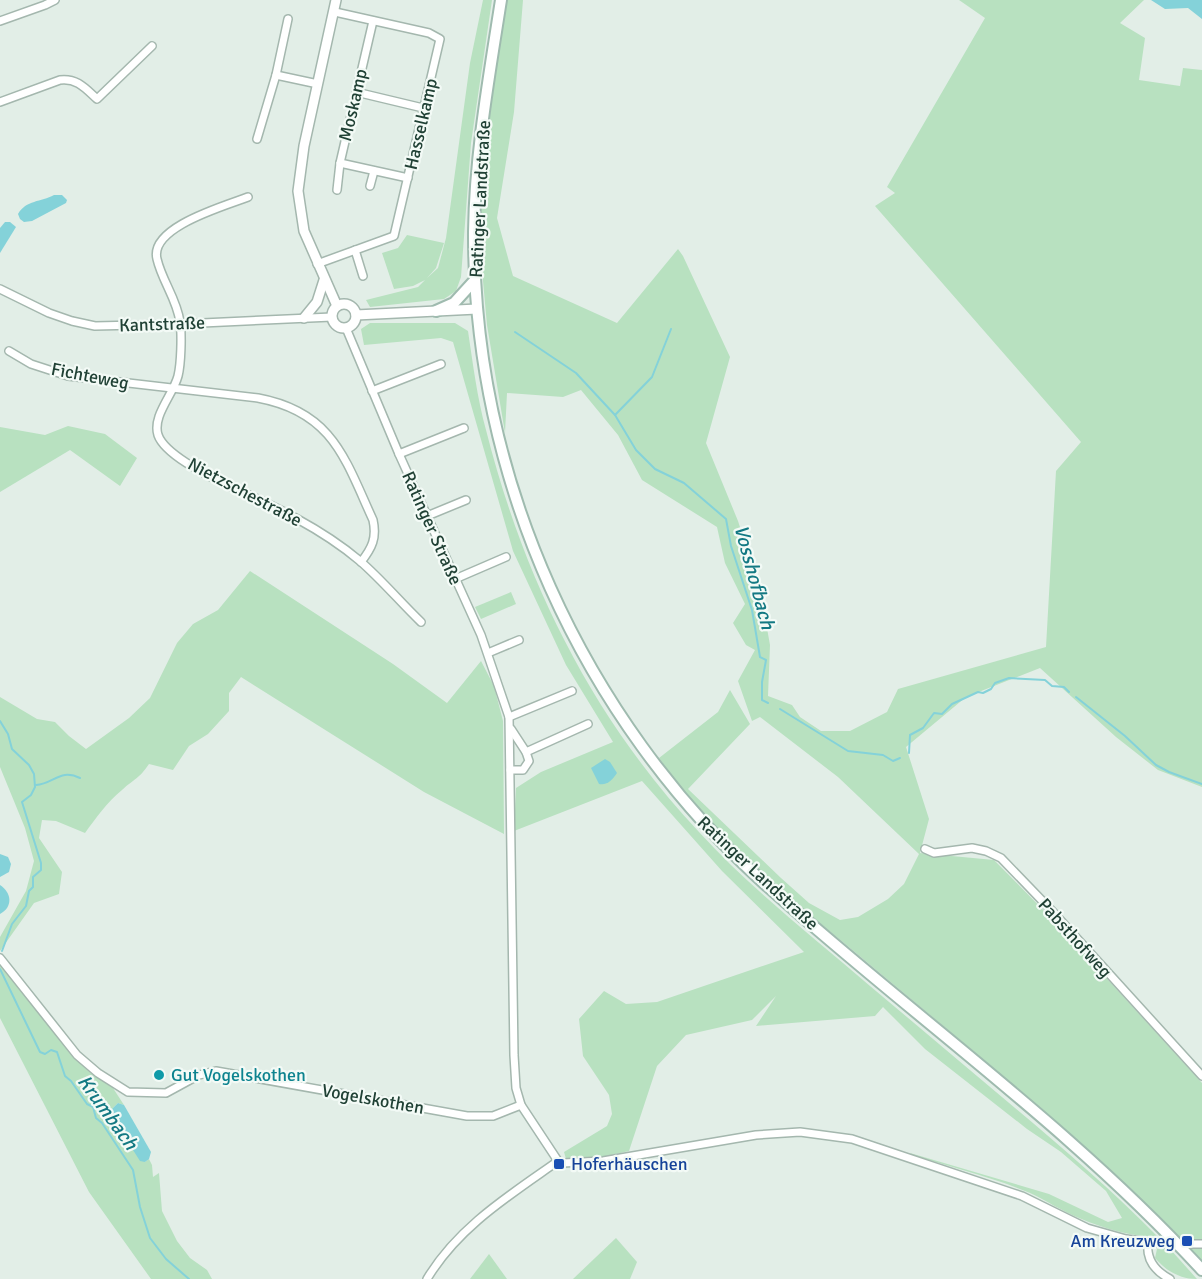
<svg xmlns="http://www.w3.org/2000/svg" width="1202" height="1279" viewBox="0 0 1202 1279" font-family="Signika,sans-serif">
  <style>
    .green { fill: #b8e1c0 }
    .water { fill: #84d2d9 }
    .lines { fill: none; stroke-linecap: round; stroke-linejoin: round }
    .stream { stroke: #84d2d9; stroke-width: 2 }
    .minor-casing { stroke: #a4b7ae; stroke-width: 10 }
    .tertiary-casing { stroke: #a4b7ae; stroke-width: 12 }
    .secondary-casing { stroke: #9fbbaf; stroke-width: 14 }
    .minor { stroke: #fff; stroke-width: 7 }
    .tertiary { stroke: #fff; stroke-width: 9 }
    .secondary { stroke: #fff; stroke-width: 10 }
    .culture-dot { fill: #0f9aa8; stroke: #f3faf6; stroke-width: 2 }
    .transit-dot { fill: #1a4fb4; stroke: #f3faf6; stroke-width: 2 }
    .labels { text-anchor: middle; stroke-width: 4.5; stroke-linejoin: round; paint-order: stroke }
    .street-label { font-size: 18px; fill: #204135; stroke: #f3faf6 }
    .culture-label { font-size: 18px; fill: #0d838f; stroke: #f3faf6; text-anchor: start }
    .transit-label { font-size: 18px; fill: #164399; stroke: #f3faf6; text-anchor: start }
    .water-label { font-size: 20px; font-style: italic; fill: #137983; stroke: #f3faf6 }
  </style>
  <rect width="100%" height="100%" fill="#e2eee7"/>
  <g class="green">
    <polygon points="483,0 492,0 471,143 461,277 456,291 444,299 370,307 366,300 418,287 425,280 413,286 394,289 382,253 398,248 407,235 444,243 436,268 427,278 438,268 446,238 470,63"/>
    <path d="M506,0H523L514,112L497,218L513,276L617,323L678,249L683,256L730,357L706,443L738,521L760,589L770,645L768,696L792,705L800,717L821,731H850L887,712L898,689L1046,647L1056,471L1081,442L875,206L895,193L887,187L985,18L959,0H1144L1120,23L1145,38L1139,80L1180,86L1183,68L1202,70V787L1158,770L1116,737L1040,668L966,697L906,747L929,819L920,853L994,860L1059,926L1202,1083V1262C1102,1155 987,1063 875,969C821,923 764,880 715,829C693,808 676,782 659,758L718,712L730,690L750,724L688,789L781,878L809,903L840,920L858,917L888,899L904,884L919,854L838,777L760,717L752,721L738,681L755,650L746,645L733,623L745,604L725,563L717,527L642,480L618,435L581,390L563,397L507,393L505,433L487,325L483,281L480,207L486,142Z"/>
    <path d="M370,323H455L468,331C473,364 477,397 486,430C524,580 592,718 699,832C751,889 812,936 870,986C912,1021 954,1057 996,1092C1052,1139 1108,1186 1159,1238C1131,1236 1105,1229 1079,1218C1062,1211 1047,1201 1030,1193C992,1177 951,1167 912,1155L910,1153L1049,1194L1108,1222L1122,1218L1106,1191L1061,1152L1027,1129L925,1049L883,1007L875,1016L756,1026L776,996L752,1020L686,1035L657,1066L629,1151L598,1158L566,1159L564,1152L607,1126L612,1114L609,1095L583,1056L579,1019L604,991L626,1004L657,1002L804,952L722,871L642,781L514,831L516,788L541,772L613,742L566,665L513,551L453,342L441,338L364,345L361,329Z"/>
    <polygon points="68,426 105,434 137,458 120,486 70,450 0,492 0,427 45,435"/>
    <path d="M250,571L393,664L447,703L481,661L494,686L503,721L504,834L424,792L241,677L229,693V711L208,734L189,746L173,770L149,764C138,780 135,778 122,790C107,802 96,818 85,833L56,821L42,820L39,838L62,872L59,894L34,903L0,951V937L26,891L34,861L25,828L0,767V697L37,719L55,722L69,736L86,749L129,718L150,698L177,643L193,624L218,610Z"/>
    <polygon points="511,592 516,604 481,619 475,607"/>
    <polygon points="0,963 72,1056 94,1076 111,1085 124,1105 118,1103 112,1109 145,1162 149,1159 152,1165 153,1177 159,1173 162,1211 177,1241 190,1258 207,1270 212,1279 151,1279 89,1192 0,1018"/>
    <polygon points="616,1238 637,1262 630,1279 573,1279"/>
    <path d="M1157,1249H1170L1197,1279C1180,1279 1166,1271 1155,1258Z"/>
    <polygon points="489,1254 507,1279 470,1279"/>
  </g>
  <g class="water">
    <polygon points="1151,0 1202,0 1202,19 1188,8 1165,9"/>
    <path d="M54,195H62L67,200L66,203L32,221L24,222L20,219L18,214C26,200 41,202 54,195Z"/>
    <polygon points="5,222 10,222 16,227 0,253 0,228"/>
    <path d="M605,759L610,762L617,773C613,779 607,786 599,784L591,768Z"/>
    <polygon points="0,854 8,857 11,864 9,872 0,877"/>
    <path d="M0,885C12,893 13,907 0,914Z"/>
    <polygon points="118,1103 124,1105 151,1152 149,1159 145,1162 140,1161 112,1117 112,1109"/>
  </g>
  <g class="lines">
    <g class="stream">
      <polyline points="515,332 576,373 615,415 636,450 655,469 684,483 726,519 731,546 752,610 760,657 766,660 762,682 762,700 768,703"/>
      <polyline points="615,415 652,377 671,329"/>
      <polyline points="1076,697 1125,736 1156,765 1169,772 1202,784"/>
      <polyline points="780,709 848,751 883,755 893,761 900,758"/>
      <polyline points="0,721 8,734 12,749 29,765 34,774 35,787 31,795 22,802 41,863 41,870 33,877 33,887 29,891 26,906 12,924 2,951"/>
      <polyline points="909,753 910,735 923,728 934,713 942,714 952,704 978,692 983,693 991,689 995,683 1009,678 1045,680 1052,686 1064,687 1069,692"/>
      <path d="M36,785C54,784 60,768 80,778"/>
      <polyline points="0,969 40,1052 45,1054 51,1050 57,1052 65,1076 71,1081 87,1104 93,1107 96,1118 102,1123 133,1170 140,1207 150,1238 166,1259 189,1279"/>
    </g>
    <g class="minor-casing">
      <g id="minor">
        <polyline points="0,21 45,5 55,0"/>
        <polyline points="276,75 318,84"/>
        <polyline points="356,92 423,108"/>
        <path d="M0,102L60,80C77,78 85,88 97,99L152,46"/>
        <polyline points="257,139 276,75 288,19"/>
        <polyline points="340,163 408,178"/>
        <polyline points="370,186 374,171"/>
        <polyline points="337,190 340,163 373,21"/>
        <path d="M248,197C225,206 149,227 157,259C162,281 177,299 180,322C182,335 181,364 178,376C173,395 152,416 158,435C165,455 209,476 227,485C274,506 321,528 360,561C382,580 401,603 421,622"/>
        <polyline points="355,250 363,276"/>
        <polyline points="317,264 394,236 440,39 429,33 335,12"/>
        <polyline points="0,289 49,313 72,321 95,326 181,324 332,317"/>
        <polyline points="346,328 399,454 481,635 509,717 514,1055 516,1088 521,1105 558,1161 563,1163 603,1161 756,1135 800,1132 852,1139 1022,1196 1087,1228 1126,1239 1164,1244"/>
        <path d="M9,351L31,364L68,376L258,398C333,412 345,459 373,520C377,538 372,548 361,562"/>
        <polyline points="372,391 441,364"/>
        <polyline points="399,454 464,428"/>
        <polyline points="427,516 466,500"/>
        <polyline points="455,579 506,557"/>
        <polyline points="488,653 519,640"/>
        <polyline points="509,717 572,691"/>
        <polyline points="526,752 588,724"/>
        <polyline points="510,770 523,770 529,761 526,752 511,729"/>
        <polyline points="925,849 934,853 972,848 986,851 1001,858 1054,913 1202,1076"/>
        <polyline points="0,958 77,1055 98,1073 128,1092 166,1093 199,1075 216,1071 467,1116 493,1116 521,1105"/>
        <path d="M1148,1243C1146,1260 1155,1271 1170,1279"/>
        <polyline points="1189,1244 1202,1244"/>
        <path d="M427,1279C458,1227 510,1195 558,1161"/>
      </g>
    </g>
    <g class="tertiary-casing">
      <g id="tertiary">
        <polyline points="336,0 304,146 298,191 304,231 337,306"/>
        <circle cx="344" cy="316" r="12"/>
        <polyline points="356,315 477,309"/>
        <polyline points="304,318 317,302 324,280"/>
      </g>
    </g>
    <g class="secondary-casing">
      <g id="secondary">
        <path d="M501,0C489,77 475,154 474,232C473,478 582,718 764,883C908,1013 1070,1126 1202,1270"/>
        <polyline points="436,311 454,303 475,280"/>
      </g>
    </g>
    <use href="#minor" class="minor"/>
    <use href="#tertiary" class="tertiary"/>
    <use href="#secondary" class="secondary"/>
  </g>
  <circle class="culture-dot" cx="159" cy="1075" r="6"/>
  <g class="transit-dot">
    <rect x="553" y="1158" width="12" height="12" rx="3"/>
    <rect x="1181" y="1235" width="12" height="12" rx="3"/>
  </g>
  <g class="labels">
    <g class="street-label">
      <text transform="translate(353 105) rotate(-77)" y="6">Moskamp</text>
      <text transform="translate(421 124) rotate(-77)" y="6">Hasselkamp</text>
      <text transform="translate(480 199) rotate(-87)" y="6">Ratinger Landstraße</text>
      <text transform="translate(162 324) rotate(-2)" y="6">Kantstraße</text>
      <text transform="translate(90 376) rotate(11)" y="6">Fichteweg</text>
      <text transform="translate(245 492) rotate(28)" y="6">Nietzschestraße</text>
      <text transform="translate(432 528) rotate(66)" y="6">Ratinger Straße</text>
      <text transform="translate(758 873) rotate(43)" y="6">Ratinger Landstraße</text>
      <text transform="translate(1075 938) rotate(48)" y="6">Pabsthofweg</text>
      <text transform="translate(373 1099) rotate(10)" y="6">Vogelskothen</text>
    </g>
    <g class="culture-label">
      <text x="171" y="1081">Gut Vogelskothen</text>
    </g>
    <g class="transit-label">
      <text x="571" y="1170">Hoferhäuschen</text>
      <text x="1175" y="1247" text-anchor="end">Am Kreuzweg</text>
    </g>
    <g class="water-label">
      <text transform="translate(755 577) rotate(75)" y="7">Vosshofbach</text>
      <text transform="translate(108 1112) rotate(54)" y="7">Krumbach</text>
    </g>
  </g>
</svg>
